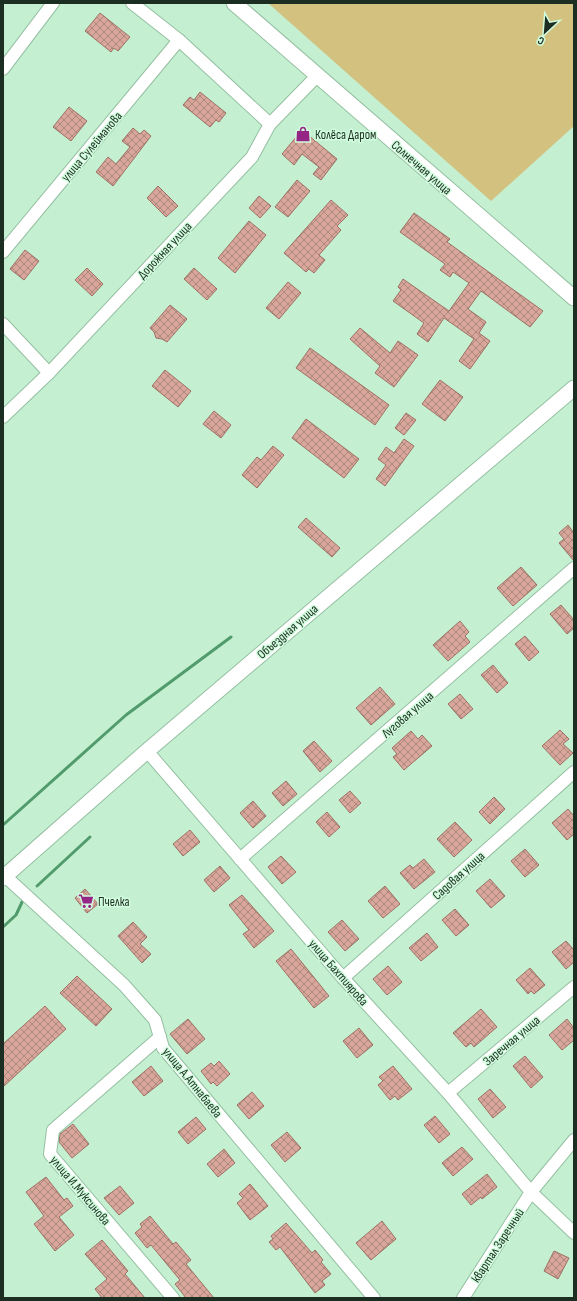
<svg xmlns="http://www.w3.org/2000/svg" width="577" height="1301" viewBox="0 0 577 1301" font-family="'Sofia Sans Condensed',sans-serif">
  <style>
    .green { fill: #d3c180 }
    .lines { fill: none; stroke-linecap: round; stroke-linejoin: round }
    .stream { stroke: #519b6c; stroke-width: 3 }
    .building { fill: url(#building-cross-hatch); stroke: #9e7064 }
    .minor-casing { stroke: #94bfa1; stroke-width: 14 }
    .major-casing { stroke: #94bfa1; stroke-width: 17 }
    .minor { stroke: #fff; stroke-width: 12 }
    .major { stroke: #fff; stroke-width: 15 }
    .labels { text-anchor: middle; stroke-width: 3; stroke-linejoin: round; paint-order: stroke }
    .poi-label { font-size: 13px; fill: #1c2d21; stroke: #d1fdde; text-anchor: start }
    .street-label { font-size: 13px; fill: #1c2d21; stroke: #d1fdde }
  </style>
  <defs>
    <pattern id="building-cross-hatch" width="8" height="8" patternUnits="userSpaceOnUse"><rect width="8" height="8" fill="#d8a69a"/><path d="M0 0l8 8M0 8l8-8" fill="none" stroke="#ae887d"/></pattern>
  </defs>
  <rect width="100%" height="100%" fill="#c4f0d1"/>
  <polygon class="green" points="268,3 574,3 574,126 491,201"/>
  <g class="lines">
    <g class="stream">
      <polyline points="3,825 126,715 231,637"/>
      <polyline points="37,886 90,837"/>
      <polyline points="3,927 16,915 23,900"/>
    </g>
  </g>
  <g class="building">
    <polygon points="100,13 130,37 118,51 114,48 111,52 85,31"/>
    <polygon points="200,92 226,113 219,122 216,120 210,127 183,105 190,97 194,100"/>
    <polygon points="69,107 87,121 71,141 53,127"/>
    <polygon points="133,128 140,134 144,130 151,136 113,186 96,172 108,157 116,164 130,147 122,141"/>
    <polygon points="302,130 337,159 321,180 313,174 319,167 302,154 294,165 282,154"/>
    <polygon points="297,180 310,191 288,217 275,207"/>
    <polygon points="158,186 178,206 166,217 147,198"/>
    <polygon points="259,196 271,206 260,218 249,208"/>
    <polygon points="331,200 348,215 337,226 341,230 319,255 325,260 314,273 309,269 306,272 284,253"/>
    <polygon points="414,213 450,239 447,242 543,311 530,327 481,291 468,309 486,322 479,333 490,341 470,369 459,361 474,339 444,318 428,342 417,334 424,323 393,301 401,290 398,287 403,279 449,311 469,283 453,272 450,277 440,270 445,264 400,232"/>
    <polygon points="249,221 266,235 235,273 218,258"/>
    <polygon points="25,250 39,261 24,280 10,269"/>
    <polygon points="87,268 103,284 92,296 75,280"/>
    <polygon points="194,268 217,289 207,300 184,279"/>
    <polygon points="288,282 301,293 279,319 266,308"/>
    <polygon points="170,305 187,319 167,342 162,339 156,338 154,332 150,328"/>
    <polygon points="360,328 390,353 398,341 418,355 394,387 375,373 380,366 350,339"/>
    <polygon points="310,348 389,405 375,425 296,368"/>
    <polygon points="165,370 191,391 178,407 152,386"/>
    <polygon points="440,380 463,397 445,421 422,404"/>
    <polygon points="214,411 231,425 221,438 203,424"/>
    <polygon points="406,413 416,420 404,435 395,428"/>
    <polygon points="306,419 359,459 344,478 292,438"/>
    <polygon points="404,439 414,446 385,486 376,479 386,465 378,459 386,447 394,453"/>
    <polygon points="273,446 284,455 257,488 242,475 257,457 261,460"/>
    <polygon points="306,518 340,548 332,557 298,527"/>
    <polygon points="568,525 574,533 574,561 559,543 564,539 559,533"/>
    <polygon points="521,567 537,585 513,606 497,588"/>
    <polygon points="561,605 574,620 574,628 567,634 550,614"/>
    <polygon points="460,621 469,632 465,636 470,642 448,661 433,645"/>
    <polygon points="525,636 539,652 529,661 515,644"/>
    <polygon points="493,665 508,683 497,693 481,675"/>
    <polygon points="380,687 395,704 371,725 356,708"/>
    <polygon points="460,694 473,709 461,719 448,704"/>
    <polygon points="560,730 569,739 563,744 573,753 560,765 542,746"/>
    <polygon points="411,731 418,739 422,735 432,746 404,770 393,757 397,754 392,748"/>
    <polygon points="314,741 332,761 320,772 303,751"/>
    <polygon points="286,781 297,794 283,806 272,793"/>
    <polygon points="350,791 361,803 350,813 339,800"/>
    <polygon points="494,797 505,809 490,824 479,812"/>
    <polygon points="253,801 266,816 253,828 240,813"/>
    <polygon points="568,809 574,816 574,834 567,840 552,823"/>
    <polygon points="327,812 340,827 329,837 316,822"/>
    <polygon points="455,822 472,840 454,857 437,839"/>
    <polygon points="190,830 200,842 183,856 173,844"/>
    <polygon points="525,849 539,865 525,877 511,861"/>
    <polygon points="281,856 296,872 282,884 268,867"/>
    <polygon points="424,859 435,872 414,889 400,873 410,865 413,868"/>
    <polygon points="220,866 230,878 214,892 204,880"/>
    <polygon points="490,879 505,896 491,908 476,891"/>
    <polygon points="385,886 400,904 383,918 368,901"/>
    <polygon points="85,889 98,904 87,913 75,898"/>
    <polygon points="242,895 274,931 254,948 243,934 249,930 229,905"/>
    <polygon points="455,909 469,925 456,936 442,920"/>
    <polygon points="342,920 359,939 345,951 328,932"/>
    <polygon points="133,922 147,937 140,944 151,954 142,963 118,936"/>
    <polygon points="427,933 438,947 421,961 409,948"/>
    <polygon points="566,941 574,950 574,962 566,969 552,952"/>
    <polygon points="291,949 329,996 314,1008 276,961"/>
    <polygon points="388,966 402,982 387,995 373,979"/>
    <polygon points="530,968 545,985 534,994 531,991 528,994 516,980"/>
    <polygon points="77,976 112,1009 96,1026 60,993"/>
    <polygon points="45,1006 66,1029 3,1087 3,1044"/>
    <polygon points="481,1009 497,1027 474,1047 471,1043 466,1047 453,1033"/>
    <polygon points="188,1019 205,1039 187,1054 170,1034"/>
    <polygon points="567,1019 574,1028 574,1040 562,1050 549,1035"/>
    <polygon points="359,1028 373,1045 357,1058 343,1041"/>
    <polygon points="525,1056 543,1077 531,1088 513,1066"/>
    <polygon points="219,1061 230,1074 217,1086 213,1082 211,1084 201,1071 211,1063 214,1066"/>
    <polygon points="151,1066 163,1081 144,1096 132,1082"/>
    <polygon points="393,1066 412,1089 398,1100 395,1096 390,1100 378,1085 383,1081 379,1077"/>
    <polygon points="490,1089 506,1107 493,1118 478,1099"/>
    <polygon points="252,1092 264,1106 249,1119 237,1105"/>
    <polygon points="435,1116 450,1134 439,1143 424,1125"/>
    <polygon points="196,1117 206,1129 188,1144 178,1132"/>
    <polygon points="73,1124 89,1144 72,1158 59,1142 60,1134"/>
    <polygon points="287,1132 301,1148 285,1162 271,1145"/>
    <polygon points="462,1147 473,1159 453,1176 442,1163"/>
    <polygon points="224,1149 235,1163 218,1177 207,1164"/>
    <polygon points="487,1174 497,1187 482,1199 481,1197 471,1205 462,1194"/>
    <polygon points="46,1177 64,1200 67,1198 73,1206 59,1217 74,1235 55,1251 34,1224 44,1216 26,1192"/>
    <polygon points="250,1184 268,1206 250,1220 237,1203 243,1198 239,1194"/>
    <polygon points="120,1186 134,1203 119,1215 104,1198"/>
    <polygon points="150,1216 173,1244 176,1242 191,1260 186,1264 214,1298 186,1298 175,1284 180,1280 151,1245 147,1248 135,1233 142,1227 140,1224"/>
    <polygon points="382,1221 396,1239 371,1260 356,1243"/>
    <polygon points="286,1223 312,1253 315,1250 323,1260 321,1262 331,1274 322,1281 325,1285 315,1293 280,1247 276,1250 269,1242 273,1239 271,1236"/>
    <polygon points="102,1240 128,1271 125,1274 145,1298 102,1298 95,1289 107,1279 85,1254"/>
    <polygon points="554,1251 569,1258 558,1279 544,1271"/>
  </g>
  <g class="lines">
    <g class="minor-casing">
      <g id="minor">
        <polyline points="132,3 179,40 270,124"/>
        <polyline points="3,69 53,3"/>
        <polyline points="3,252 179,40"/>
        <polyline points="3,324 49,373"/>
        <polyline points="3,417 49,373 252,157 270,124 317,76"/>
        <polyline points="147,751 343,978 448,1093 531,1192 574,1233"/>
        <polyline points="240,859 574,568"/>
        <polyline points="5,876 124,985 155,1020 163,1048 374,1298"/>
        <polyline points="343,978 574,772"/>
        <polyline points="160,1037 53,1130 50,1154 173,1298"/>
        <polyline points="448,1093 574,987"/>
        <polyline points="463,1298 531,1192 574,1140"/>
      </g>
    </g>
    <g class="major-casing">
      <g id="major">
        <polyline points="234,3 574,298"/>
        <polyline points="3,878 147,751 574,388"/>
      </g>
    </g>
    <use href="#minor" class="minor"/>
    <use href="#major" class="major"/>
  </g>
  <defs>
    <g id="shop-bare" transform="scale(1.2)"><path d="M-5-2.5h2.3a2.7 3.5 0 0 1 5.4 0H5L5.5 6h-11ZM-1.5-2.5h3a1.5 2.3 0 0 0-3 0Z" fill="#952686" stroke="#d1fdde" stroke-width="2.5" paint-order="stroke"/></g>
    <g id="supermarket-bare" transform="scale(1.2)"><path d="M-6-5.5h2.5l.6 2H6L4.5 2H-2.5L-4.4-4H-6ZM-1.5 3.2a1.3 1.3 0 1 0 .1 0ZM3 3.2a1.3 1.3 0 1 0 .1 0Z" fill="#952686" stroke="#d1fdde" stroke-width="2.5" paint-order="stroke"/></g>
  </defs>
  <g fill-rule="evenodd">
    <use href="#shop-bare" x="303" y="134"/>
    <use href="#supermarket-bare" x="86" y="901"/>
  </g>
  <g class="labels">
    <g class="poi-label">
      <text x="315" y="139">Колёса Даром</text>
      <text x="98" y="906">Пчелка</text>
    </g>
    <g class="street-label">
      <text transform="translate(91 146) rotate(-50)" y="5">улица Сулейманова</text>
      <text transform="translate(422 167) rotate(41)" y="5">Солнечная улица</text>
      <text transform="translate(164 250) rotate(-47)" y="5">Дорожная улица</text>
      <text transform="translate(287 631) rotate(-41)" y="5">Объездная улица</text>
      <text transform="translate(407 714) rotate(-41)" y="5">Луговая улица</text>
      <text transform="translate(458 875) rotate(-42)" y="5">Садовая улица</text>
      <text transform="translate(339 972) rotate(49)" y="5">улица Бахтиярова</text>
      <text transform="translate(511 1040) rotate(-40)" y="5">Заречная улица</text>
      <text transform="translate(193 1082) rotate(51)" y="5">улица А.Атнабаева</text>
      <text transform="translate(81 1190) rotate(50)" y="5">улица И.Муксинова</text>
      <text transform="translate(497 1245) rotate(-57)" y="5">квартал Заречный</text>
    </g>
  </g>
  <rect width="577" height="1301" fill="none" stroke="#1c2d21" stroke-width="8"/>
  <g transform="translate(545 32) rotate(206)" stroke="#d1fdde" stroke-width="3" paint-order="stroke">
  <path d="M0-3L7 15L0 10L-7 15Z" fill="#1c2d21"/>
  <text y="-6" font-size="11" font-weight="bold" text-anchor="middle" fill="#1c2d21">С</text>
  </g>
</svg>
